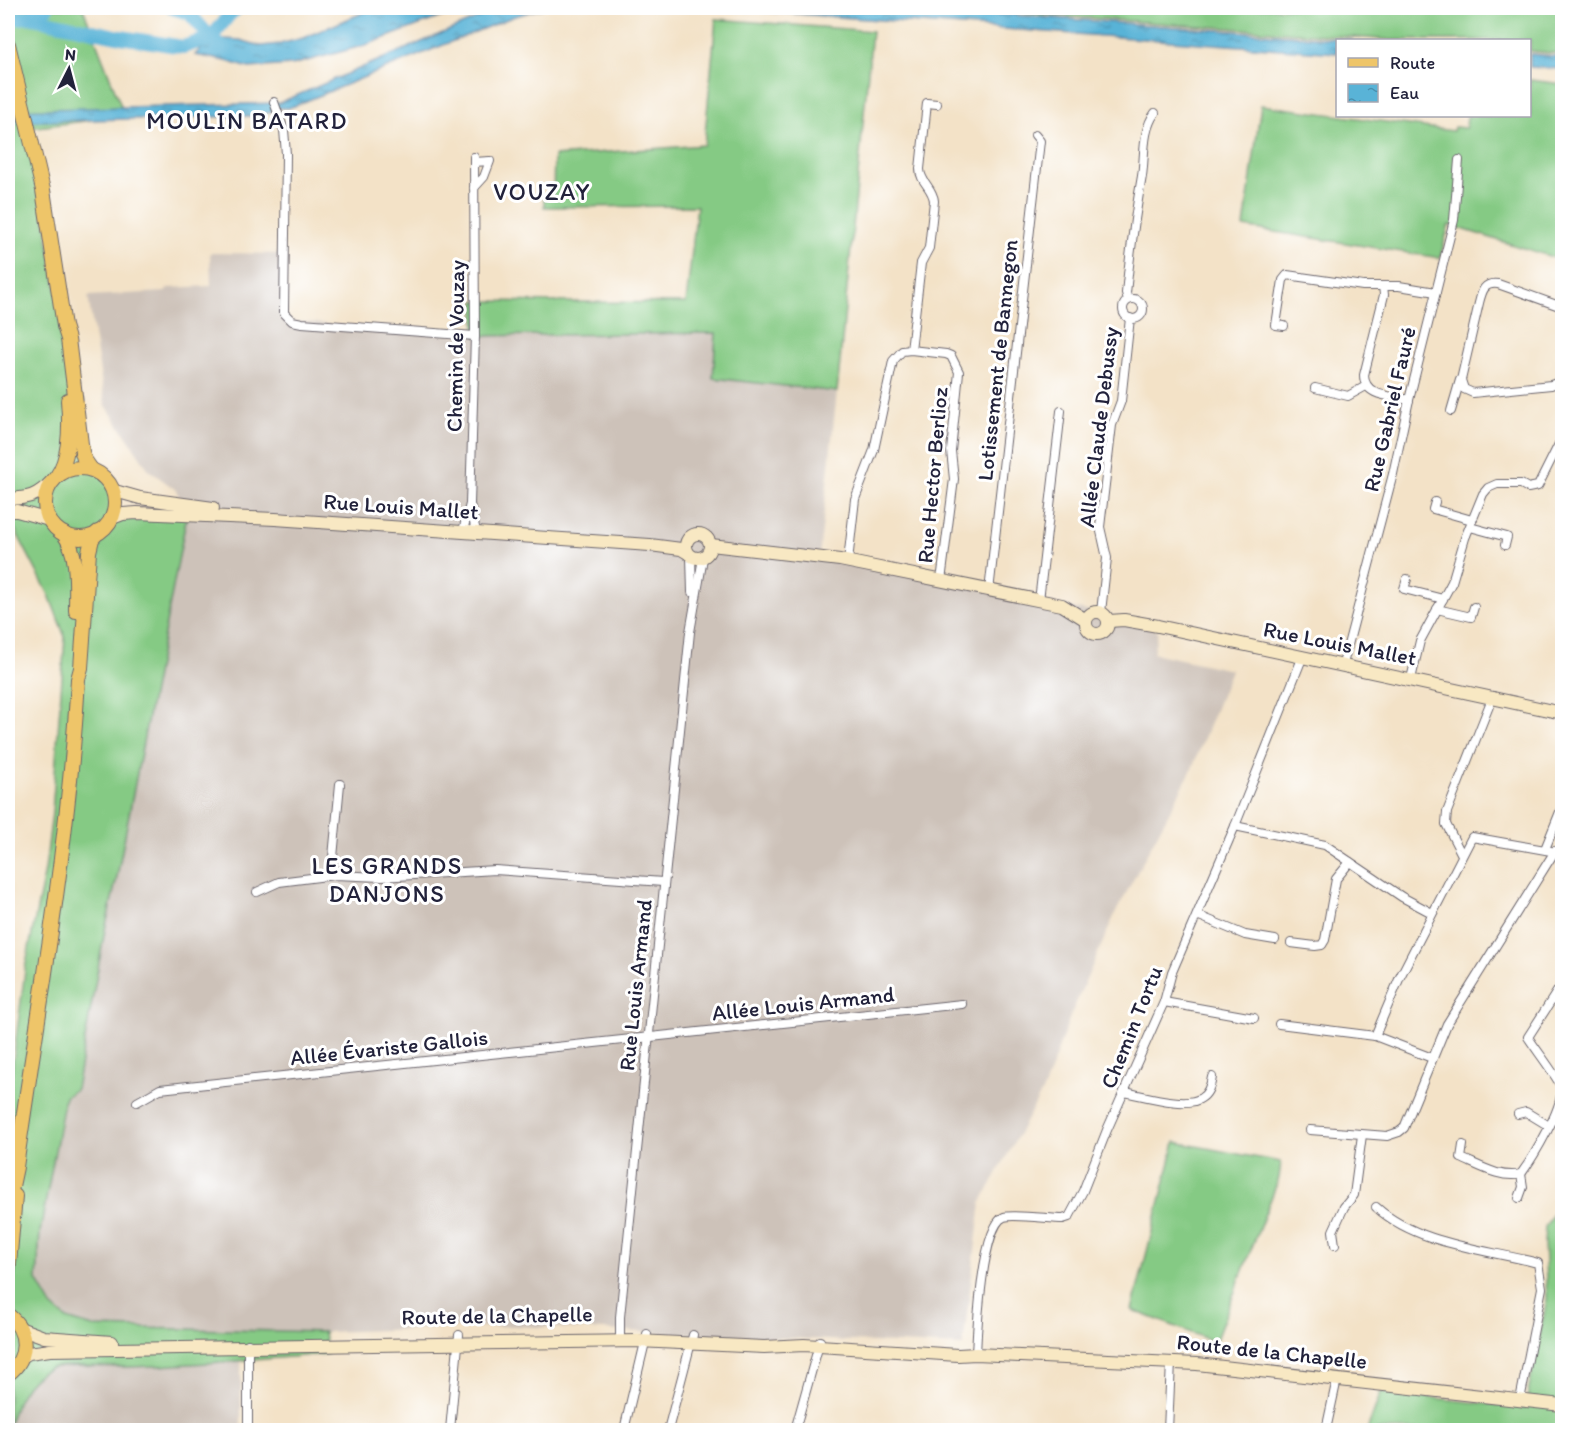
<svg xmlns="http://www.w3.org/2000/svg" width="1570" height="1438" viewBox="0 0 1570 1438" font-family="Itim,sans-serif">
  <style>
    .industrial { fill: #cdc2b9 }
    .grass { fill: #85ca84; stroke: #547660; stroke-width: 1.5 }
    .water { fill: url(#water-ripples); stroke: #3e6a89; stroke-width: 1.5 }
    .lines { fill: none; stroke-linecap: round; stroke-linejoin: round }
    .river { stroke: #59b3d7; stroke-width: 14 }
    .minor-casing { stroke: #6b656c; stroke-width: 10 }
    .secondary-casing { stroke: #6b656c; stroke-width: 14 }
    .primary-casing { stroke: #6b656c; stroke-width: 16 }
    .minor { stroke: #fff; stroke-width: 8 }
    .secondary { stroke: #f8e8c3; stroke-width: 12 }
    .primary { stroke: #eec569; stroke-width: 14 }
    .labels { text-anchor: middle; stroke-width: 6; stroke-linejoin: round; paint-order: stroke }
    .street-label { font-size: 22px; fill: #22223b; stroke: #fff }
    .neighbourhood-label { font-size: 24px; letter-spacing: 1.5px; fill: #22223b; stroke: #fff }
  </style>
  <defs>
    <pattern id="water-ripples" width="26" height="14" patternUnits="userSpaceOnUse" patternTransform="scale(1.5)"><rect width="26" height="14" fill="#59b3d7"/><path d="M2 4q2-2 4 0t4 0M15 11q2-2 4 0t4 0" fill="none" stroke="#4991b0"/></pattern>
  </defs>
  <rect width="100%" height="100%" fill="#fff"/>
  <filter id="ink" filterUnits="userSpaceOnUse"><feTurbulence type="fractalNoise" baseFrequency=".0167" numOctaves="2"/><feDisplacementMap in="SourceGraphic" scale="12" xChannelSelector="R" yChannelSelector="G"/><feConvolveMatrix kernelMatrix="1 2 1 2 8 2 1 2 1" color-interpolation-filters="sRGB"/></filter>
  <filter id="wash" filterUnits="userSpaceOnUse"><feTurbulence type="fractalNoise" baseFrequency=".008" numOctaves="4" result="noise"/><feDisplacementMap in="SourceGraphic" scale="24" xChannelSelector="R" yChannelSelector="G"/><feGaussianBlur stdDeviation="1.35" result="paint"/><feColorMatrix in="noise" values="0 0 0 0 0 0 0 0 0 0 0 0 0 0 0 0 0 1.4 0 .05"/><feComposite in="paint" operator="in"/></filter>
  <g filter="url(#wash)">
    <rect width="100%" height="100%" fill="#f3e2c7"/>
    <g class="industrial">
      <polygon points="210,253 285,254 284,313 292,321 467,336 716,333 714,378 837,392 819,557 1131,620 1158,631 1153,653 1231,670 1191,771 1116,912 1071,1014 1044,1088 981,1203 963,1346 513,1326 324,1332 93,1327 67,1319 52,1306 37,1280 40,1232 66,1097 76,1089 105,930 117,877 187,515 176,490 149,470 105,404 88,296 165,292 168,288 211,286"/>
      <polygon points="241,1360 241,1430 8,1430 14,1405 24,1389 39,1374 51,1367 130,1367"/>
    </g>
    <g class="grass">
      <path d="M8,8H83L125,116L30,128L81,439L96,472L104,477L112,488L115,506L113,513L187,515L117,877L105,930L76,1089L65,1097L40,1232L37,1280L52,1306L67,1319L93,1327L324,1332L327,1354C262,1359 196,1365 130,1367C114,1368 60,1363 48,1369C25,1379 15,1404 8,1427V1099L26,963L45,870L52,813L65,637L49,595L8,516Z"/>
      <polygon points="949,8 1562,8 1562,54 1530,51 1530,40 1393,40"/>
      <polygon points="716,19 872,31 837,392 713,378 716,333 475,336 475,301 686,303 697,206 544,207 544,198 553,198 554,156 704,145"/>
      <polygon points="1530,80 1562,84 1562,260 1449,225 1440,258 1244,227 1261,105 1453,131 1454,127 1466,128 1467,116 1530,116"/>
      <polygon points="1175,1142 1281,1162 1279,1178 1215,1342 1132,1310"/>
      <polygon points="1562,1198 1562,1430 1367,1430 1381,1392 1525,1408 1547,1299 1544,1243 1545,1227"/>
    </g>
    <g class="water">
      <polygon points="374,8 465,8 366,45 292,65 249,68 226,61 195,55 211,38 240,40 261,46 280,44 303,38"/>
      <path d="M501,8H543L512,17L289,108C283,109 279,107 273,108L271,112L251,116L8,122V110L279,103Z"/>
      <polygon points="714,8 919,8 1353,40 1338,40 1337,53"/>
      <polygon points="1530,54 1562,57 1562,69 1530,67"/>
    </g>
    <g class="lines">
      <g class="river">
        <polyline points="173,8 189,13 211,38 224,49"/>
        <polyline points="28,17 47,8"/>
        <polyline points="8,19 28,17 121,37 183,47 211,38"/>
        <polyline points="211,38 230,14 238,8"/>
      </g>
    </g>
  </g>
  <g filter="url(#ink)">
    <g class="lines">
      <g class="minor-casing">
        <g id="minor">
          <polyline points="274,102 284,130 286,154 284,313 292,321 302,323 475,336"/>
          <polyline points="474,162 490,161 484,177 474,188"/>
          <path d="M1383,286L1384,295L1364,375C1364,397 1392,396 1409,400"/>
          <circle cx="1133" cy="309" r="10"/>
          <path d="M1128,300L1126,293C1130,254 1135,215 1142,176C1145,156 1142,130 1155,113"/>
          <path d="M1562,307L1498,284C1484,282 1482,291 1479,303L1461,380L1464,389L1473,393L1551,385L1562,381"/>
          <polyline points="1284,326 1276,325 1283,280 1287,275 1363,286 1399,286 1436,292"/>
          <path d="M911,350L921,263L929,248L934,201C933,188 920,182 920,169L927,103L937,104"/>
          <polyline points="1315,388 1348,396 1366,386"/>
          <polyline points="1451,411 1460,380"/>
          <polyline points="1435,502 1433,509 1472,520"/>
          <polyline points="470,504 475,336 474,157"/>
          <polygon points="470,504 475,527 469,532 464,527"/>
          <polyline points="1470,527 1507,537 1505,545"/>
          <polyline points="691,556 692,592"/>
          <polyline points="848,561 855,499 874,450 893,361 902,351 911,350 946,354 951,356 959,372 951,451 954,479 941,581"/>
          <polyline points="1407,579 1404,589 1443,599"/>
          <polyline points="989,591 1040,141 1035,135"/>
          <polyline points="1039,601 1061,411"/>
          <polyline points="1437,609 1471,617 1474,607"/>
          <polyline points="1101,612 1107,558 1100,527 1112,425 1121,401 1130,318"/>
          <polyline points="1343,664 1393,474 1409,400 1454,220 1459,160"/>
          <polyline points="1411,679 1420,641 1452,582 1465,538 1483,494 1488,488 1497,484 1521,484 1528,488 1538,486 1560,442"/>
          <polyline points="1235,826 1325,845 1402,897 1432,913"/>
          <polyline points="1545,849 1562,807"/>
          <polyline points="1462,855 1446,824 1447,812 1493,696"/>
          <polyline points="335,875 333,857 340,784"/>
          <polyline points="257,892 279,882 335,875 381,877 495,870 663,882"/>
          <polyline points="1197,915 1245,935 1275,940"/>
          <polyline points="1291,943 1315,946 1322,945 1325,940 1336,879 1350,862"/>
          <polyline points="1164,1002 1254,1018"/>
          <polyline points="1279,1024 1375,1036 1400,977 1472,837 1562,853"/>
          <polyline points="1375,1036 1432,1058"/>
          <path d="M1124,1092C1142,1095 1187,1109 1201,1098C1208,1094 1211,1084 1212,1077"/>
          <polyline points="137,1102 160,1089 962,1004"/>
          <polyline points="1518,1114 1526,1112 1549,1126"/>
          <polyline points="1310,1130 1387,1136 1399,1132 1404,1128 1447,1024 1555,851"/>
          <path d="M1463,1145L1461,1158C1480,1166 1501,1179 1521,1174C1532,1159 1565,1106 1561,1087C1559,1079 1534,1047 1528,1037L1562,984"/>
          <polyline points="1519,1198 1523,1187 1521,1174"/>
          <path d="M1376,1207C1418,1245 1485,1249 1538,1263L1542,1288L1520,1400"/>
          <polyline points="1335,1245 1333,1231 1344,1207 1354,1195 1362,1135"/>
          <polyline points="620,1341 620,1317 684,691 690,632 703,558"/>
          <path d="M976,1354C977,1330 982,1225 1004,1217C1013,1214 1051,1219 1063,1219L1069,1217L1083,1191L1107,1130L1164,1002L1172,972L1235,826L1303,656"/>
          <polyline points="248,1430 248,1344"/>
          <polyline points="450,1430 459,1335"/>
          <polyline points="624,1430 647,1334"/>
          <polyline points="668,1430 693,1335"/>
          <polyline points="795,1430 820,1341"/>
          <polyline points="1168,1430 1171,1362"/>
          <polyline points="1326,1430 1337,1379"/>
        </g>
      </g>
      <g class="secondary-casing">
        <g id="secondary">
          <polyline points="112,488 115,491 140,498 213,508"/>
          <path d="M8,499C29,498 36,497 52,481"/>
          <polyline points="8,511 17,511 49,520"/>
          <polyline points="110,519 123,514 137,513 275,519 650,545 681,549 688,553"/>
          <circle cx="698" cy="546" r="12"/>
          <polyline points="711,545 840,560 1062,605 1086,620"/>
          <circle cx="1097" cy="623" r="11"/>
          <polyline points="1109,621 1124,620 1158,626 1562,713"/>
          <polyline points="20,1328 44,1337 112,1342"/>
          <polyline points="22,1357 29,1353 50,1350 638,1341 764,1347 804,1345 958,1355 976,1354 1197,1364 1562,1405"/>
        </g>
      </g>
      <g class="primary-casing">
        <g id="primary">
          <polyline points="8,44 43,190 64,326 68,339 82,452 84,459 91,469"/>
          <circle cx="80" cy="503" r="35"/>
          <path d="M57,476C71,456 70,423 68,400"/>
          <path d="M64,534C79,555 76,586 76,611"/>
          <path d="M8,1205L16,1167C39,1005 69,843 78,679L81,668L89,552L92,539L98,532"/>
          <polyline points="8,1276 15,1196"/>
          <path d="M8,1315C29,1331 29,1358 8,1374"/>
        </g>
      </g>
      <use href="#minor" class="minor"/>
      <use href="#secondary" class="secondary"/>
      <use href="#primary" class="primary"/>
    </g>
  </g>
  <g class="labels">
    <g class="street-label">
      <text transform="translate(455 346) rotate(-89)" y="8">Chemin de Vouzay</text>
      <text transform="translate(997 360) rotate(-84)" y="8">Lotissement de Bannegon</text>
      <text transform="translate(1389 409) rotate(-77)" y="8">Rue Gabriel Fauré</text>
      <text transform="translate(1098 427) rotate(-83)" y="8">Allée Claude Debussy</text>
      <text transform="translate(932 475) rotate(-85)" y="8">Rue Hector Berlioz</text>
      <text transform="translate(401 506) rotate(4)" y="8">Rue Louis Mallet</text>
      <text transform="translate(1340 643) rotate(11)" y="8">Rue Louis Mallet</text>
      <text transform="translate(635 985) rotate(-84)" y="8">Rue Louis Armand</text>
      <text transform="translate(803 1003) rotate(-6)" y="8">Allée Louis Armand</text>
      <text transform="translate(1131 1027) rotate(-68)" y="8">Chemin Tortu</text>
      <text transform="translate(389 1047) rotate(-6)" y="8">Allée Évariste Gallois</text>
      <text transform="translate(497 1315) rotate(-1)" y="8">Route de la Chapelle</text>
      <text transform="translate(1272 1351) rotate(6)" y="8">Route de la Chapelle</text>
    </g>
    <g class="neighbourhood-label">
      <text x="247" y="129">MOULIN BATARD</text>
      <text x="542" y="200">VOUZAY</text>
      <text x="387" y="874">LES GRANDS<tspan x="387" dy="28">DANJONS</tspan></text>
    </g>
  </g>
  <rect width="1570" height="1438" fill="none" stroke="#fff" stroke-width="30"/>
  <rect x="1336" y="39" width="195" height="78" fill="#ffffff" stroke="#a7a7b1" stroke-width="1.5"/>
  <rect x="1348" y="58" width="30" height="9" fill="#eec569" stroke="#a7a7b1" stroke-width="1.5"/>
  <text x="1390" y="69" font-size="18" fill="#22223b">Route</text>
  <rect x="1348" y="84" width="30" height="18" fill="url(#water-ripples)" stroke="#a7a7b1" stroke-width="1.5"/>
  <text x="1390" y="99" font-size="18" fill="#22223b">Eau</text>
  <g transform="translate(69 69) rotate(6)" stroke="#ffffff" stroke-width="4.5" paint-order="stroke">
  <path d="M0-4.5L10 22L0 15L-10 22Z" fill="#22223b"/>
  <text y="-9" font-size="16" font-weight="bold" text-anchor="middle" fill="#22223b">N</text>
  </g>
</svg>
